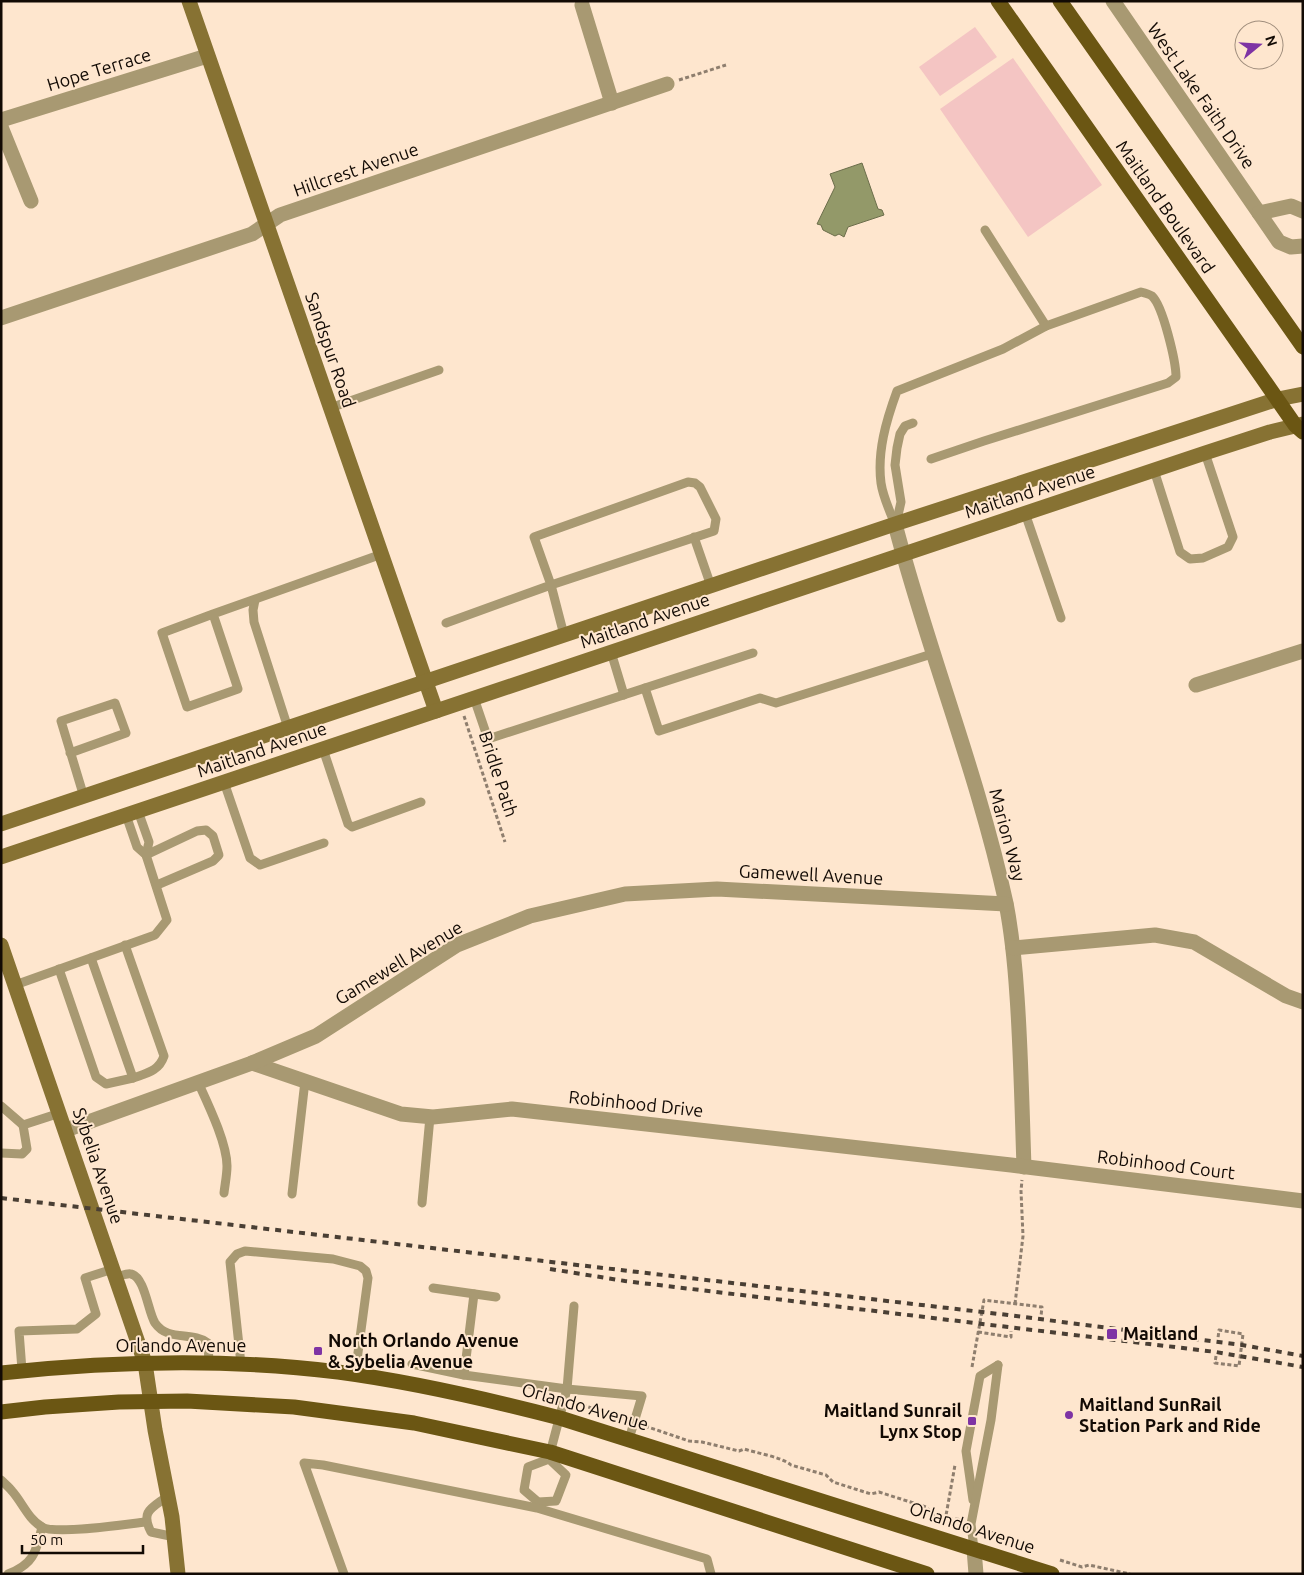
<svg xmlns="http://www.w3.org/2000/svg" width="1304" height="1575" viewBox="0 0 1304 1575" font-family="Ubuntu,sans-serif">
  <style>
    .green { fill: #f4c5c3 }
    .water { fill: #939969; stroke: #6c6e4b }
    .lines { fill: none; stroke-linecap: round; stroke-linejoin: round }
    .path { stroke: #8e7e6e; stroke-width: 3; stroke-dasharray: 4 2.5; stroke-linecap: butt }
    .lane { stroke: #a89972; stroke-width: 9 }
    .street { stroke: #a89972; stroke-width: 15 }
    .secondary { stroke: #877233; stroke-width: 15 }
    .primary { stroke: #6b5613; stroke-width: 15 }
    .rail { stroke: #4a3f34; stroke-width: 4; stroke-dasharray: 6 6; stroke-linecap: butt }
    .poi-dot { fill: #7e33a4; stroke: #fee6ce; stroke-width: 2 }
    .labels { text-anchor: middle; stroke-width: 4; stroke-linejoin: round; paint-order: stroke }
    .street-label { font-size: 18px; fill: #120a04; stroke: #fee6ce }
    .poi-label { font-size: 18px; font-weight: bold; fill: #120a04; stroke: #fee6ce; text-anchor: start }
  </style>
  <rect width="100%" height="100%" fill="#fee6ce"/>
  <g class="green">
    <polygon points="975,27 997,57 940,96 919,67"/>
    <polygon points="1013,58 1102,185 1028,237 940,109"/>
  </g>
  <polygon class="water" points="862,163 878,209 882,210 884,215 848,227 844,237 839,234 835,236 823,230 821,225 817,224 835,187 830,174"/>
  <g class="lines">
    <g class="path">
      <polyline points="679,80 726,65"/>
      <polyline points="464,716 505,842"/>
      <polyline points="1015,1304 1023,1236 1021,1191 1022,1180"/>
      <polyline points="978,1332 1011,1337 1011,1331"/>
      <polyline points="1216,1356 1215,1363 1239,1366 1243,1334 1219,1330 1218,1338"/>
      <polyline points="388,1361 402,1363"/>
      <polyline points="972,1367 984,1300 1042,1307 1041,1316"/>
      <polyline points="576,1403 625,1419"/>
      <path d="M645,1426L689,1441L702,1442L739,1451L744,1449C756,1453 782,1457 791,1465L826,1475L833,1482L871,1494L879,1492L926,1507L939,1520C947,1521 953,1517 961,1520"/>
      <polyline points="945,1521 955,1465"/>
      <polyline points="983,1528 990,1531 1000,1540"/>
      <polyline points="1060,1560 1082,1567 1089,1565 1130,1574"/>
    </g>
    <g class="lane">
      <polyline points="985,230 1046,326"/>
      <polyline points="330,408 439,370"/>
      <polyline points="1154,470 1180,552 1190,559 1203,558 1228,547 1233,537 1205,453"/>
      <polyline points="1025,513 1061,618"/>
      <path d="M895,524C890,512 883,497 881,483C877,452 886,421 897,391L1003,349L1046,326L1141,292C1145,293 1149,294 1152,296C1163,306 1176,362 1176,377L1168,383L984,441L931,459"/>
      <polyline points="896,524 901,502 895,465 897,448 900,434 905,426 913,423"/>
      <polyline points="694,537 711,586"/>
      <polyline points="255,600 253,610 254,622 288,728"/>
      <polyline points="213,614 162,633 187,707 238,689 213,614 382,554"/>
      <polyline points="446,623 551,585 714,531 716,519 700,487 695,483 688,482 534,537 551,585 564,635"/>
      <polyline points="611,652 624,695"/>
      <polyline points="753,653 645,688 659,731 760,698 776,703 935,653"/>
      <polyline points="474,698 488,739 645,688"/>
      <polyline points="323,749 348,824 352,827 421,802"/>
      <polyline points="70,753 126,733 115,703 61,721 84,797"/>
      <polyline points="224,782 250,858 260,865 324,843"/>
      <polyline points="138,811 149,842 146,855"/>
      <polyline points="146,855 197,831 206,830 213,836 219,855 213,861 157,885"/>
      <path d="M125,945L164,1056C159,1071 147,1073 133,1078"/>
      <polyline points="59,969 96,1077 106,1084 133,1078 91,958"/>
      <polyline points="15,985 155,935 167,920 146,855 137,847 126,815"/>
      <path d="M198,1082C208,1104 227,1143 227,1166C227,1175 225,1184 224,1193"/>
      <polyline points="1,1106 23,1125"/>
      <polyline points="1,1153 22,1154 27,1149 23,1125 60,1113"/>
      <polyline points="292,1194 305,1081"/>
      <polyline points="422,1203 430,1117"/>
      <path d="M116,1277C121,1276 127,1273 131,1274C145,1277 148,1312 155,1323C168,1342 192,1331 208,1343L209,1363"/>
      <polyline points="433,1288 496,1297"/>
      <polyline points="241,1364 230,1262 237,1254 245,1251 333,1259 360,1266 366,1271 368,1278 355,1375"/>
      <polyline points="412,1364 464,1375 567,1389 642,1396 629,1439"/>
      <polyline points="22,1370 19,1331 77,1329 96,1314 85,1278 113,1269"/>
      <polyline points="464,1375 474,1294"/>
      <polyline points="549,1457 567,1389 574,1306"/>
      <polygon points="549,1459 566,1475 556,1501 538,1502 524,1490 528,1467"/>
      <path d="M1,1480C5,1484 9,1487 12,1491C22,1502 28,1519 42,1527C55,1535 127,1524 145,1522"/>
      <path d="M168,1496C152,1508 140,1511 151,1532L175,1537"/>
      <polyline points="973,1500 966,1451 980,1376 998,1365"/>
      <polyline points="974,1549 971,1524 991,1420 998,1365"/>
      <path d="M8,1574C34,1564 36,1552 42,1527"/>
      <polyline points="344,1574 304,1463 323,1465 537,1508 707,1559 711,1574"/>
    </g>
    <g class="street">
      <polyline points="1113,1 1279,242 1291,247 1303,246"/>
      <polyline points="582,5 612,103"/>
      <polyline points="1,120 207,56"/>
      <polyline points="1,127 31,201"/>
      <polyline points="1259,213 1291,206 1303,211"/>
      <polyline points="1,318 252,234 280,215 667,84"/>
      <path d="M895,524C928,651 978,774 1006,903C1012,934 1015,965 1017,996C1021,1053 1022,1110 1024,1167"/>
      <polyline points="1196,685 1303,651"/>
      <polyline points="1013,948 1155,935 1194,942 1286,996 1303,1002"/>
      <polyline points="252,1063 401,1114 433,1117 512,1109 1011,1165 1303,1201"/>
      <polyline points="66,1130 252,1063 316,1036 457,945 530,916 625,894 717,889 1006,904"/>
      <polyline points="974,1549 976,1574"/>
    </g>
    <g class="secondary">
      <polyline points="189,1 436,711"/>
      <polyline points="1,824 895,524 1278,399 1303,394"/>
      <polyline points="1,857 1205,453 1270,432 1303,424"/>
      <polyline points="1,945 145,1363 155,1430 172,1517 178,1574"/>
    </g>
    <g class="primary">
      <polyline points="998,1 1261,376 1295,425 1303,432"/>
      <polyline points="1060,1 1303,347"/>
      <path d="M1,1373C113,1361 226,1358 338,1372C413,1382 487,1399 560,1418L1052,1574"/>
      <polyline points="1,1412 45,1407 119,1402 187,1401 294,1407 414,1423 550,1452 927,1574"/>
    </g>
    <g class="rail">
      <polyline points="1,1198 1008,1315 1242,1345 1303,1356"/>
      <polyline points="550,1269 625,1281 1216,1352 1303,1367"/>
    </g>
  </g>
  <g class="poi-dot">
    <rect x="1106" y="1328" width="12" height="12" rx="2.5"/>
    <rect x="313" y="1346" width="10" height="10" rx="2.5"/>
    <circle cx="1069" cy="1415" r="5"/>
    <rect x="967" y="1416" width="10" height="10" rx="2.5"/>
  </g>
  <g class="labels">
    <g class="street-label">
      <text transform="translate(99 70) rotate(-17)" y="6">Hope Terrace</text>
      <text transform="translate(1201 96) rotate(55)" y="6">West Lake Faith Drive</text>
      <text transform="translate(356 170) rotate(-19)" y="6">Hillcrest Avenue</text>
      <text transform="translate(1165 207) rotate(55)" y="6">Maitland Boulevard</text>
      <text transform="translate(330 350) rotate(71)" y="6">Sandspur Road</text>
      <text transform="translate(1030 492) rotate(-18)" y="6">Maitland Avenue</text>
      <text transform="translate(645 621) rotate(-19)" y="6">Maitland Avenue</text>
      <text transform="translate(262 750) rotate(-19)" y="6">Maitland Avenue</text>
      <text transform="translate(498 774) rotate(72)" y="6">Bridle Path</text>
      <text transform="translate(1007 835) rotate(75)" y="6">Marion Way</text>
      <text transform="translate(811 875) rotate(3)" y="6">Gamewell Avenue</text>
      <text transform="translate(399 963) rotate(-31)" y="6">Gamewell Avenue</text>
      <text transform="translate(636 1104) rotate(6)" y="6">Robinhood Drive</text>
      <text transform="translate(1166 1165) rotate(7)" y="6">Robinhood Court</text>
      <text transform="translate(98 1166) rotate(71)" y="6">Sybelia Avenue</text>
      <text x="181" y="1352">Orlando Avenue</text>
      <text transform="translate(585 1407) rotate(16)" y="6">Orlando Avenue</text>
      <text transform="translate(972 1528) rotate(18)" y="6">Orlando Avenue</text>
    </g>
    <g class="poi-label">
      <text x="1123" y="1340">Maitland</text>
      <text x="328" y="1347">North Orlando Avenue<tspan x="328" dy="21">&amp; Sybelia Avenue</tspan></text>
      <text x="1079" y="1411">Maitland SunRail<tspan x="1079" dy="21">Station Park and Ride</tspan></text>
      <text x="962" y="1417" text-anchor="end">Maitland Sunrail<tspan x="962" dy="21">Lynx Stop</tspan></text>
    </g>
  </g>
  <rect width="1304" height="1575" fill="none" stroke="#120a04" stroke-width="5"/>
  <g transform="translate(1259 45) rotate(72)"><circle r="24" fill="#fee6ce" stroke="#a08e7d"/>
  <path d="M0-4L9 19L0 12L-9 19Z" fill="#7e33a4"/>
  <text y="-8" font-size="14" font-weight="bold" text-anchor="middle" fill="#120a04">N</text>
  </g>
  <path d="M22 1545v8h121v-8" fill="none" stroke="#120a04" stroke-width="2.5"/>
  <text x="30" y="1545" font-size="15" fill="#120a04" stroke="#fee6ce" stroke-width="4" paint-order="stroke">50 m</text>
</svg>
